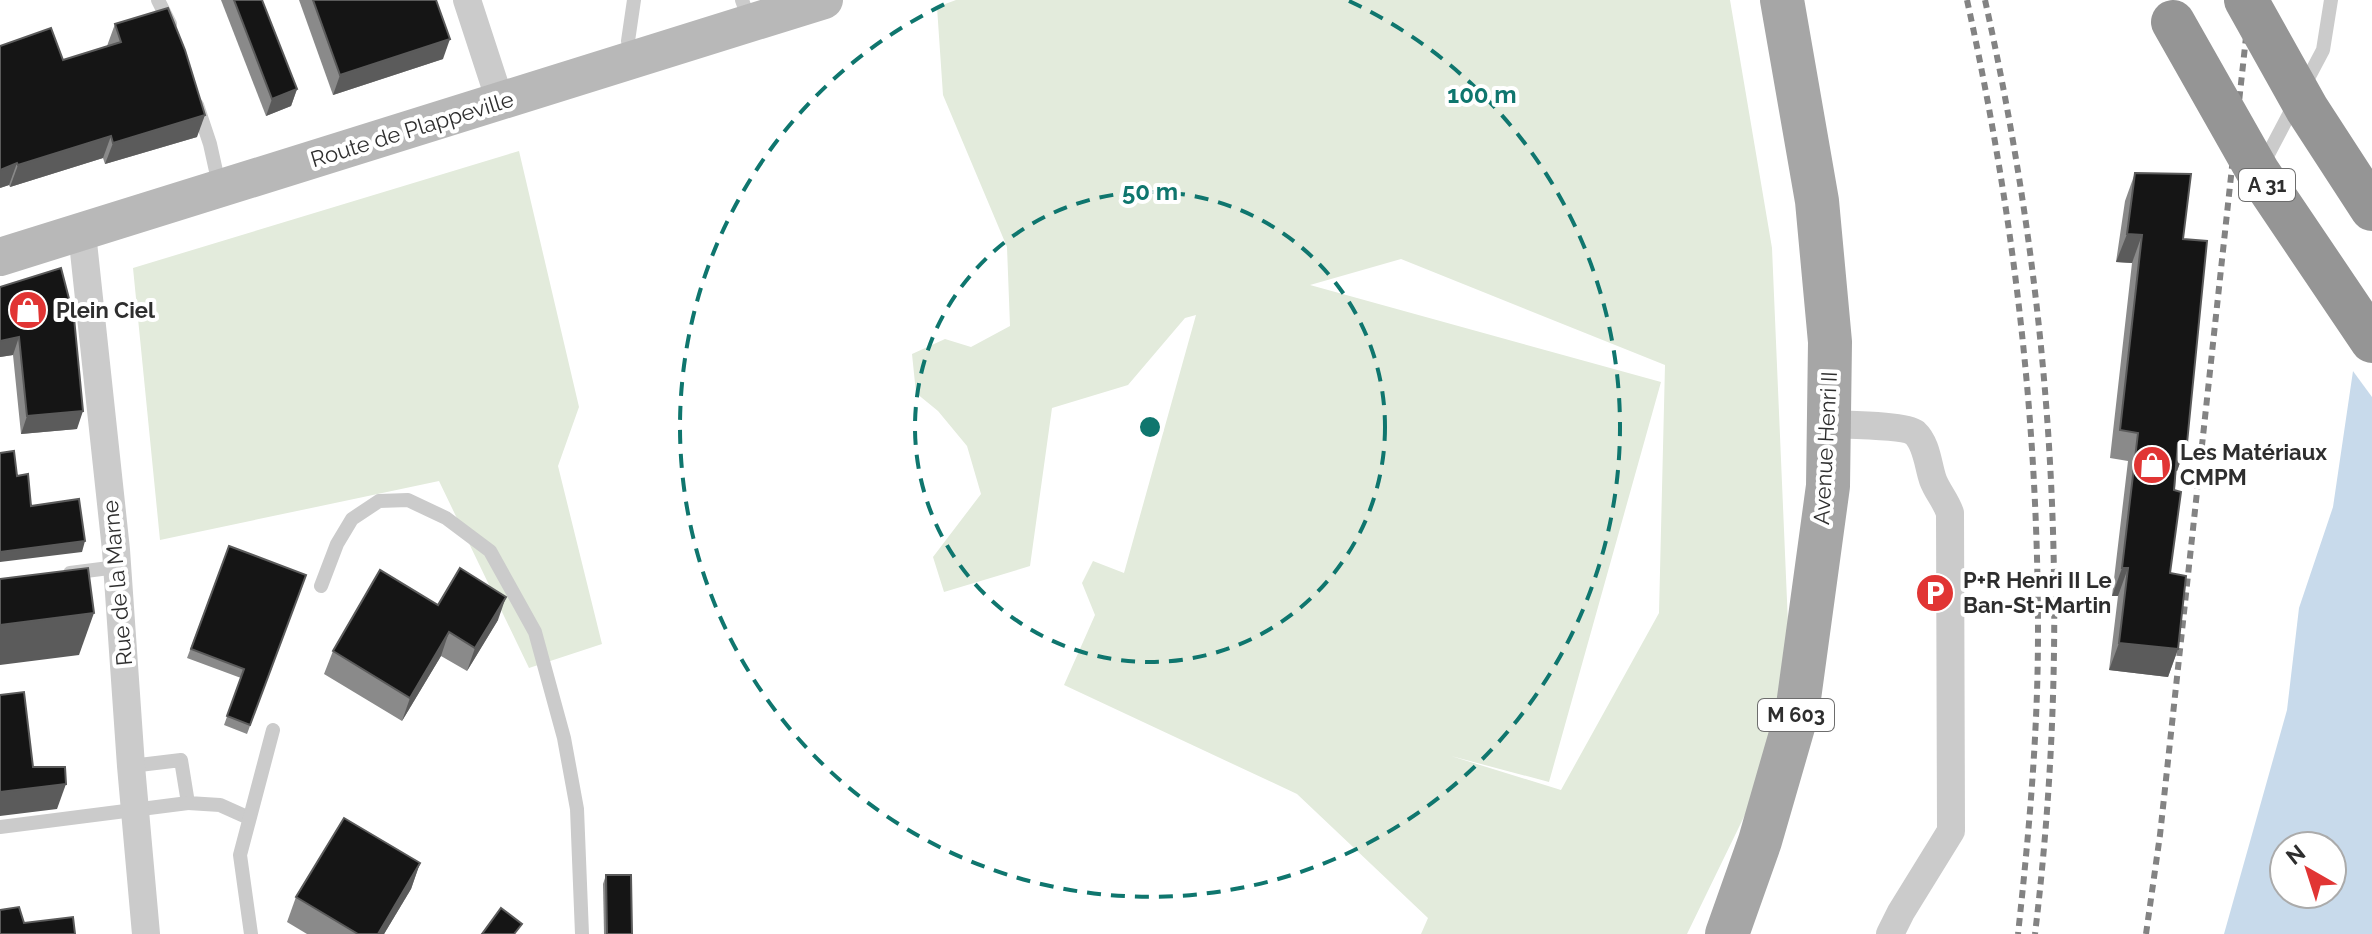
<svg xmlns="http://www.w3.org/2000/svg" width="2372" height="934" viewBox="0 0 2372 934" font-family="Raleway,sans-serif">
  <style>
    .green { fill: #e3ebdc; fill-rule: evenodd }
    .water { fill: #c8daeb; fill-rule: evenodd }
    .pier { fill: #fff }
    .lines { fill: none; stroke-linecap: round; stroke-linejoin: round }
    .lane { stroke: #cbcbcb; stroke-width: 14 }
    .street { stroke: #cbcbcb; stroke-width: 28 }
    .secondary { stroke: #b8b8b8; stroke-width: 38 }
    .primary { stroke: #a6a6a6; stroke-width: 44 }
    .rail { stroke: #838383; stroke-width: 6; stroke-dasharray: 8 6; stroke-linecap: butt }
    .highway-bridge { stroke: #959595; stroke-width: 44 }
    .wall { fill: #8a8a8a }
    .shaded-wall { fill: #5b5b5b }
    .building { fill: #151515; stroke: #5b5b5b; stroke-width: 2 }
    .ring { fill: none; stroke: #0f766e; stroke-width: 4; stroke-dasharray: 14 10 }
    .labels { text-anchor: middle; stroke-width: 8; stroke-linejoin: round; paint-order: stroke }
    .shield { fill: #fff; stroke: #6d6d6d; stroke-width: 2 }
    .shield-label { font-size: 20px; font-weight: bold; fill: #2e2e2e }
    .street-label { font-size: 22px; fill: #2e2e2e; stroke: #fff }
    .poi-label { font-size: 22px; font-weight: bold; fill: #2e2e2e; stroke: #fff; text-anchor: start }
    .centre { fill: #0f766e; stroke: #fff; stroke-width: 4 }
    .ring-label { font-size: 24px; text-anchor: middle; font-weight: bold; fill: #0f766e; stroke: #fff; stroke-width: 8; stroke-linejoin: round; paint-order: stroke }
  </style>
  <rect width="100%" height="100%" fill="#fff"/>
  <g class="green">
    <path d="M956,0H1730L1772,248L1792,718L1687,934H1421L1428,918L1297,794L1064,685L1095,615L1082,583L1093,561L1124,573L1196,315L1185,318L1128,385L1052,408L1030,566L944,592L933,557L981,494L967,446L938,411L916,393L912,354L945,339L971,347L1010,326L1007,247L943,95L937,7ZM1401,259L1665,365L1659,613L1561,790L1451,756L1549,782L1661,382L1310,285Z"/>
    <polygon points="519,151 579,407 558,466 602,644 529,668 439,481 160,540 133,268"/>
  </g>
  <path class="water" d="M2372,242V934H2224L2287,710L2299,608L2333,507ZM2284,846H2332V894H2284Z"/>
  <polygon class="pier" points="2372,238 2372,397 2350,367 2368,241"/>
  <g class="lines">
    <g class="lane">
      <polyline points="158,0 170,24"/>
      <polyline points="634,0 628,41 634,58"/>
      <polyline points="742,0 750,22"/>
      <polyline points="2304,86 2323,50 2331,0"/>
      <polyline points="197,105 210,144 220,189"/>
      <polyline points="2263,164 2294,105"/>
      <polyline points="70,573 117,567"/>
      <polyline points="321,586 337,544 352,519 379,501 408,500 446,518 490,551 535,632 564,738 577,809 582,934"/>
      <polyline points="131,766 181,760 188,803 220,805 249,818"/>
      <polyline points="0,827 188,803"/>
      <polyline points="251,934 240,855 273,730"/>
    </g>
    <g class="street">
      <polyline points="467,0 500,101"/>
      <polyline points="82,233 116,550 131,766 146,934"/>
      <path d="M1829,424C1845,425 1905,425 1915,433C1927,444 1928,466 1933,480C1937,491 1946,501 1950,513L1951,831L1901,912L1890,934"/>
    </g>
    <polyline class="secondary" points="0,257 824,0"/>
    <polyline class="primary" points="1727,934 1760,841 1797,713 1828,486 1830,342 1817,201 1782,0"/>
    <g class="rail">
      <path d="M1967,0C2013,209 2038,417 2038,632C2038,733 2029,833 2018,934"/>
      <path d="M1985,0C2054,310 2073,618 2035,934"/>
      <polyline points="2146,934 2160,835 2250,0"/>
    </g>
    <g class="highway-bridge">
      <polyline points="2246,0 2307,109 2372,209"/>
      <polyline points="2173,22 2258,172 2372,341"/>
    </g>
  </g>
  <g class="wall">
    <polygon points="221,0 262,0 297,89 291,106 266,116"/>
    <polygon points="299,0 436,0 443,59 333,95"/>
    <polygon points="115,24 197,137 105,164 103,158 10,187 9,185 0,188 63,60 107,46"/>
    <polygon points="2135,173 2183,239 2187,443 2177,471 2176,471 2170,573 2178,649 2168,677 2109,670 2118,596 2112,596 2128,461 2110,458 2132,263 2116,262 2125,201"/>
    <polygon points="0,287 77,429 21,434 13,355 0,357"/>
    <polygon points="229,546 306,575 247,734 224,725 241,678 187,658"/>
    <polygon points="438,605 498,620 467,671 441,656 402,721 324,674 333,651"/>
    <polygon points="420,863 411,889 384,934 307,934 287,922 296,897"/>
    <polygon points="606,875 632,934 604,934 603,884"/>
  </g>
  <g class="shaded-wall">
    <polygon points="450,39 443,59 333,95 340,75"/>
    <polygon points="297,89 291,106 266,116 272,99"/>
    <polygon points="205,115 197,137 105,164 113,143"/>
    <polygon points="111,136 103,158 10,187 18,165"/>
    <polygon points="17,163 9,185 0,188 0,170"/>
    <polygon points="2127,234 2142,235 2132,263 2116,262"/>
    <polygon points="19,337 13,355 0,357 0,341"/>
    <polygon points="83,411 77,429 21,434 27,416"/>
    <polygon points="2178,443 2187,443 2177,471 2168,470"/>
    <polygon points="85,541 82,552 0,562 0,552"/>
    <polygon points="2122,568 2128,568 2118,596 2112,596"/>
    <polygon points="506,597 498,620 467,671 475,648"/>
    <polygon points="94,613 79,655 0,665 0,625"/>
    <polygon points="449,632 441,656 402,721 410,698"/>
    <polygon points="2119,643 2178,649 2168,677 2109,670"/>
    <polygon points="66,784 57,809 0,816 0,792"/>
    <polygon points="420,863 411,889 384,934 378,934"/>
  </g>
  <g class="building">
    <polygon points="234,0 262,0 297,89 272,99"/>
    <polygon points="313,0 436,0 450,39 340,75"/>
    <polygon points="168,8 185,50 205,115 113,143 111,136 18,165 17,163 0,170 0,46 51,28 63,60 121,42 115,24"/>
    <polygon points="2135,173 2191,174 2183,239 2207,241 2187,443 2178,443 2174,490 2181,492 2170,573 2186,576 2178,649 2119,643 2128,568 2122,568 2138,433 2120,430 2142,235 2127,234"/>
    <polygon points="61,268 74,318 83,411 27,416 19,337 0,341 0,287"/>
    <polygon points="14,451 17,476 28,474 31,506 79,499 85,541 0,552 0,453"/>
    <polygon points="229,546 306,575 250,725 227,716 244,669 191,649"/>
    <polygon points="88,568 94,613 0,625 0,579"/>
    <polygon points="460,568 506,597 475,648 449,632 410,698 333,651 380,570 438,605"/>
    <polygon points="24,692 33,767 65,767 66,784 0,792 0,695"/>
    <polygon points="344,818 420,863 378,934 358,934 296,897"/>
    <polygon points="606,875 631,875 632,934 607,934"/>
    <polygon points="19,907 24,923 73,917 75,934 0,934 0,910"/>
    <polygon points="501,908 522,924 514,934 482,934"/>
  </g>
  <g class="ring">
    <circle cx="1150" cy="427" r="235"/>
    <path d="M1349 1A470 470 0 1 1 951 1"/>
  </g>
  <defs>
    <g id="shop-disc" transform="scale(2)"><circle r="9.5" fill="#e13534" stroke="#fff"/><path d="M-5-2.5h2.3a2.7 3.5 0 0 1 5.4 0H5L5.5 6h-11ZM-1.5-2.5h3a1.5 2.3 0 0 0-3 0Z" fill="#fff"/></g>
    <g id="parking-disc" transform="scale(2)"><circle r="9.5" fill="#e13534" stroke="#fff"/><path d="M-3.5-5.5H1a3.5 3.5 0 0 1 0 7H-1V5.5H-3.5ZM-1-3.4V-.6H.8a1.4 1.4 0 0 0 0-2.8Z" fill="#fff"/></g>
  </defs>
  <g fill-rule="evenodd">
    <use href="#shop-disc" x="28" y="310"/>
    <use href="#shop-disc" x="2152" y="465"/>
    <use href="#parking-disc" x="1935" y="593"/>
  </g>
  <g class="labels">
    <g class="shield">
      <rect x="2239" y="169" width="56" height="32" rx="6"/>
      <rect x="1758" y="699" width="76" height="32" rx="6"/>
    </g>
    <g class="shield-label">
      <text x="2267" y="192">A 31</text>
      <text x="1796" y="722">M 603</text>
    </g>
    <g class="street-label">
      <text transform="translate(412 129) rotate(-17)" y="8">Route de Plappeville</text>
      <text transform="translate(1825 448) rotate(-87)" y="8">Avenue Henri II</text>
      <text transform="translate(117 583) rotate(-95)" y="8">Rue de la Marne</text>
    </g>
    <g class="poi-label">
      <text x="56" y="318">Plein Ciel</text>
      <text x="2180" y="460">Les Matériaux<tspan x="2180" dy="25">CMPM</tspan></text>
      <text x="1963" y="588">P+R Henri II Le<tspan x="1963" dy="25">Ban-St-Martin</tspan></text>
    </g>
  </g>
  <circle cx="1150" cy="427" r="12" class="centre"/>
  <g class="ring-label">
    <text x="1482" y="103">100 m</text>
    <text x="1150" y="200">50 m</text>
  </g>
  <g transform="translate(2308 870) rotate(321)"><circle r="38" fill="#ffffff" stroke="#ababab" stroke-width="2"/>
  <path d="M0-6L14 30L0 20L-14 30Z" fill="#e13534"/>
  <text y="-12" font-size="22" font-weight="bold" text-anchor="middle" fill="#2e2e2e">N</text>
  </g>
</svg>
